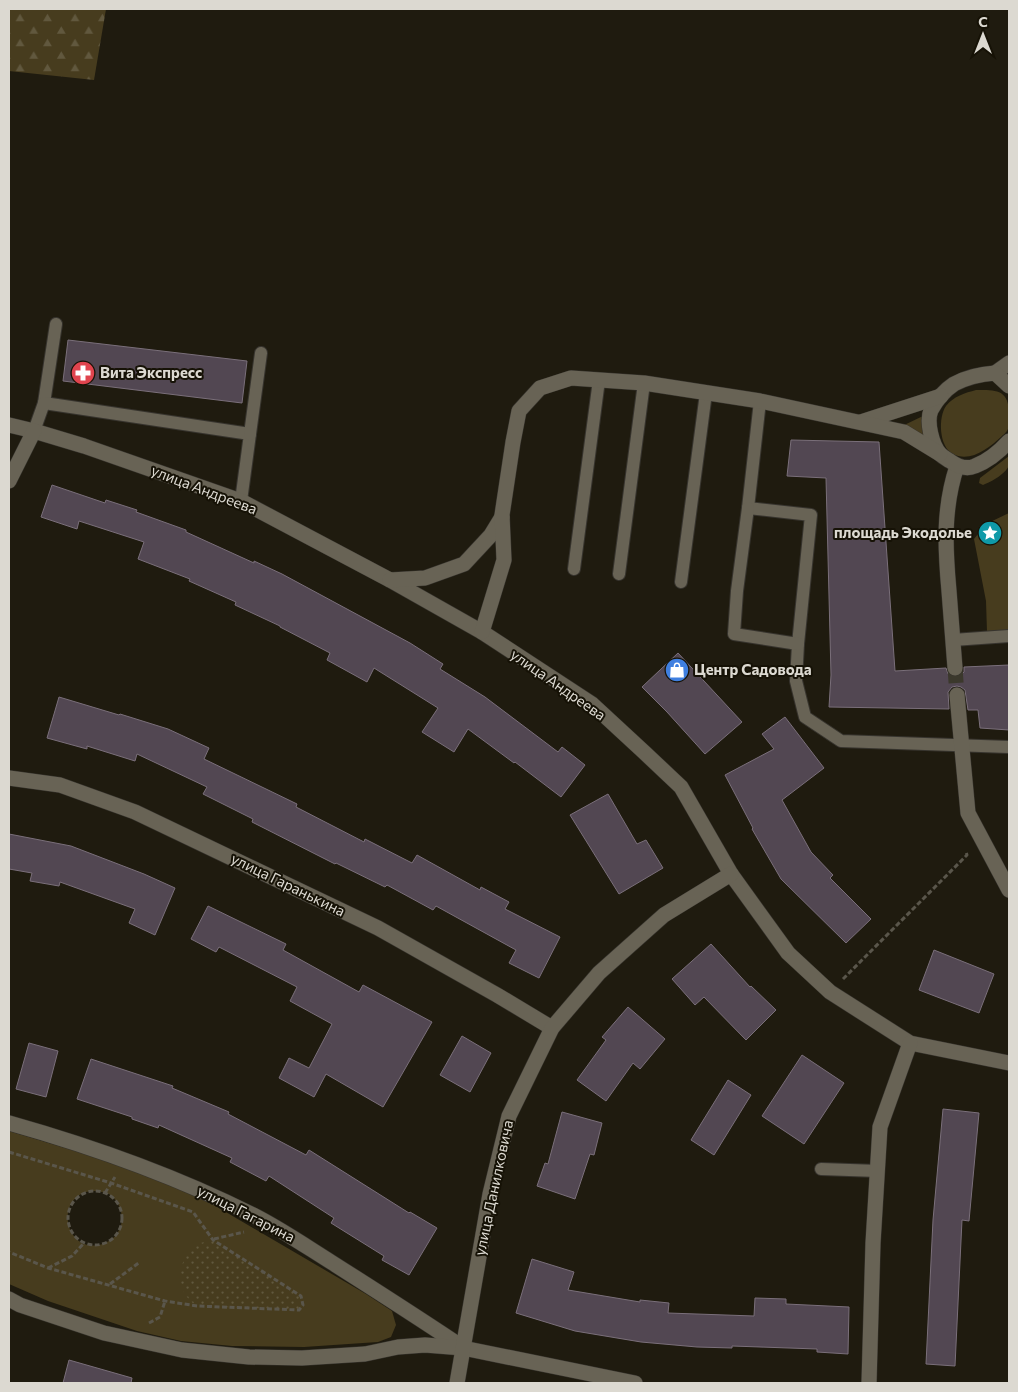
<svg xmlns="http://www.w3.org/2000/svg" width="1018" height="1392" viewBox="0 0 1018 1392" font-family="Commissioner,sans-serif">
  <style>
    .grass { fill: #473c1e; fill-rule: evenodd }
    .forest { fill: url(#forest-firs) }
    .park { fill: url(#park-dots) }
    .building { fill: #524752; stroke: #7a6f7a }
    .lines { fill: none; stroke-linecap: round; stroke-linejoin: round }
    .street-tunnel { stroke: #3b382c; stroke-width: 15; stroke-dasharray: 15 8; stroke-linecap: butt }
    .lane-casing { stroke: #37342e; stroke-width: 14 }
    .street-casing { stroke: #37342e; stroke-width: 16 }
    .secondary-casing { stroke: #37342e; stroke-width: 16 }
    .path { stroke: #5a564b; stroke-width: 3; stroke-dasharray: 5 2.5; stroke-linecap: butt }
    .lane { stroke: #686355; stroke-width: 12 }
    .street { stroke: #686355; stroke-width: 15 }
    .secondary { stroke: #686355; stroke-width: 15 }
    .labels { text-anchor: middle; stroke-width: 4; stroke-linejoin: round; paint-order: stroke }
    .poi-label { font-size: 15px; font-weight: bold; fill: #dcd9d1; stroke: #161206; text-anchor: start }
    .street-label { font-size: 15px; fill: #dcd9d1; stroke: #161206 }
  </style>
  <defs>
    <pattern id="forest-firs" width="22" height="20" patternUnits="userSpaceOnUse" patternTransform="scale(1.25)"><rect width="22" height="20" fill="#473c1e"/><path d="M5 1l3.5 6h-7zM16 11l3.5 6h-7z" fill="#61583e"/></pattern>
    <pattern id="park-dots" width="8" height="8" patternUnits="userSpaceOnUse" patternTransform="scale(1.25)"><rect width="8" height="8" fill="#473c1e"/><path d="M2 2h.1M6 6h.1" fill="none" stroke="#61583e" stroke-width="1.8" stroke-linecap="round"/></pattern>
  </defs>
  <rect width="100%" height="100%" fill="#1f1b0f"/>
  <g class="grass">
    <path d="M976,390C996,390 1009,389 1009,414C1009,418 1010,424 1008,429C1007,432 1003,435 1001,437C989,448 970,463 953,454C939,447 938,417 946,406C954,396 965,393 976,390Z"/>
    <polygon points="923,416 923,439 898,428"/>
    <path d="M1009,456C1009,459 1010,462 1009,465C1007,473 991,482 983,485L979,483L980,478Z"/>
    <polygon points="1009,513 1009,611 1008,612 1008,631 987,632 986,601 974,539 986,524"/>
    <path d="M9,1131L122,1165L195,1194L366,1294L392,1311L396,1325L391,1337L378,1342L304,1347L232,1346L181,1341L137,1331L48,1301L9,1284ZM98,1191C101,1192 106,1193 109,1194C121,1202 126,1220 118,1232C114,1239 107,1243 99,1245C66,1251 55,1202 86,1192C90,1191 94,1191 98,1191Z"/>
  </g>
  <polygon class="forest" points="9,9 106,9 94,80 9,71"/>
  <path class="park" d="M213,1240L301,1296L303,1305L299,1310L197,1306C173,1290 178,1266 192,1245Z"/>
  <g class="building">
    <polygon points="68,340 247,361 242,403 63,381"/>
    <polygon points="791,440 879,442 895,671 946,668 948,674 951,677 955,677 961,675 964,672 964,667 1009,665 1009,730 980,728 978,710 968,710 965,690 961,687 957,686 952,687 948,692 949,709 829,707 831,675 826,478 787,476"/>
    <polygon points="52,485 105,503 106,500 137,510 136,512 186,530 186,532 254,563 254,561 282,574 410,643 443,664 440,669 485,697 558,752 562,747 585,765 561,797 515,762 514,763 468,729 454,752 422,732 438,708 374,668 367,682 327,660 330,653 280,627 280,626 235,605 236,602 189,581 190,579 138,559 144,542 79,521 77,529 41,517"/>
    <polygon points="678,653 742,722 705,754 667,712 642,687"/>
    <polygon points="59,697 119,715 120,714 168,729 209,748 204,759 297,804 296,807 364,842 365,839 412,863 417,855 480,890 481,887 509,902 505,909 560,937 539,978 509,963 516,950 436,906 433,910 387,885 385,887 336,863 335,864 252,822 253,819 203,794 207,787 137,754 135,761 87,746 87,749 47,738"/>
    <polygon points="785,717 824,768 782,800 811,852 833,875 830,878 871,919 846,943 781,879 752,829 753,828 725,775 774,749 762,734"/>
    <polygon points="608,794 637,844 646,840 663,868 619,894 570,815"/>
    <polygon points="9,834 71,846 144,874 175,888 155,935 129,923 135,909 60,882 59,886 30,881 32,873 9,869"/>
    <polygon points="208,906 286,944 283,950 359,992 363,985 432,1022 383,1107 326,1074 314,1097 279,1078 289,1058 309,1068 332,1024 290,1001 297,987 219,947 216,952 191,939"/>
    <polygon points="711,944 750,987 751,986 776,1010 746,1040 704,997 695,1005 672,979"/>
    <polygon points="934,950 994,974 979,1013 919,990"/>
    <polygon points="628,1007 665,1039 640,1069 633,1063 606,1101 577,1080 606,1040 602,1037"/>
    <polygon points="462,1036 491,1053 470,1092 440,1075"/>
    <polygon points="29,1043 58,1051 46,1097 16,1089"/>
    <polygon points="802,1055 844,1083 804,1144 762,1116"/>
    <polygon points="91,1059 173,1086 172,1088 229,1112 228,1114 306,1155 309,1150 409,1213 410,1212 437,1228 409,1275 382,1260 384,1256 331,1223 334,1218 269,1176 266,1181 230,1162 232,1158 159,1125 158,1128 132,1119 132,1117 77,1099"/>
    <polygon points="728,1080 751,1095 714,1155 691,1140"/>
    <polygon points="943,1109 979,1113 969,1221 962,1220 955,1366 926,1364 933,1220"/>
    <polygon points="562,1112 602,1123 594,1155 590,1154 575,1199 537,1186 545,1163 548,1164"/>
    <polygon points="532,1259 574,1272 568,1290 640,1302 640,1300 669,1303 668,1313 754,1316 755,1298 786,1299 786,1304 849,1307 848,1354 817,1352 817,1349 732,1346 732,1348 697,1347 641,1342 575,1331 516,1313"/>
    <polygon points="69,1360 132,1378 131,1383 63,1383"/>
  </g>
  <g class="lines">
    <polyline class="street-tunnel" points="955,668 957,695"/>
    <g class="lane-casing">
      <g id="lane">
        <polyline points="760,401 748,508 811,515 798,644 796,681 805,717 841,741 1009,747"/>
        <polyline points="44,403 56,324"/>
        <polyline points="34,431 44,403 250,434 241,501"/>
        <polyline points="250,434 261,353"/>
        <polyline points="748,508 737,591 734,634 798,644"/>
        <polyline points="574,569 599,380"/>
        <polyline points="619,574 644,383"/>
        <polyline points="681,582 706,393"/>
        <polyline points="953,640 1009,636"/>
        <polyline points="821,1169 878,1171"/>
      </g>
    </g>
    <g class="street-casing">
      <g id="street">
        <polyline points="9,425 34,431 84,446 241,501 390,580 482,632 592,704 645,753 681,787 731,874 788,953 830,992 910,1043 1009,1063"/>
        <polyline points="9,481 34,431"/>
        <path d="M955,668C953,642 951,617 949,591C945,547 943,508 957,466"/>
        <polyline points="957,695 968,813 1009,890"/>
        <polyline points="9,778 60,785 135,812 378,928 497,995 552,1028"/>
        <path d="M9,1123C94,1147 178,1177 257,1217C282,1230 307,1247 331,1262C375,1290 419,1318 462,1347"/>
        <polyline points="9,1299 20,1305 104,1333 182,1350 249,1357 302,1358 365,1354 398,1347 425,1345 463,1348 635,1383"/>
        <polyline points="457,1383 490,1194 509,1116 552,1028 599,973 664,915 731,874"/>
        <polyline points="869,1383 873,1243 880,1127 910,1043"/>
      </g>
    </g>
    <g class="secondary-casing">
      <g id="secondary">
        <polyline points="995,373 1009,363"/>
        <path d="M1009,386L995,373C981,374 967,377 954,384C945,390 936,401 931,410C926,422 932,445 940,454C943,457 947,459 950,461C957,466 966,470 975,466C988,461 1000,451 1009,441"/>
        <polyline points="861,422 941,396"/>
        <polyline points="390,580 425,578 464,564 491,535 502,517"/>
        <polyline points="482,632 504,560 502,515 513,442 519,411 540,388 571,378 644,383 760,401 904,432 940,454"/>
      </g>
    </g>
    <g class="path">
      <polyline points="843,979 967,855 966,852"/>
      <polyline points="9,1152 111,1183 193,1212 213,1240 301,1296 303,1305 299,1310 197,1306 165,1301 48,1268 9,1252"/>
      <circle cx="95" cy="1218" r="27"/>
      <polyline points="105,1193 115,1177"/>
      <polyline points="214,1239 244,1232"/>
      <polyline points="48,1268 72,1256 84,1243"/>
      <polyline points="110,1284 140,1262"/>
      <polyline points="149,1323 160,1317 165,1301"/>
    </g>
    <use href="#lane" class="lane"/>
    <use href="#street" class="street"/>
    <use href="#secondary" class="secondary"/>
  </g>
  <defs>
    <g id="pharmacy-disc" transform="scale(1.25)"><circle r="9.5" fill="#e0444e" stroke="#161206"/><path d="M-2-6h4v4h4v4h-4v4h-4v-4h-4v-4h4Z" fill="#fff"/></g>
    <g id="sight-disc" transform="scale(1.25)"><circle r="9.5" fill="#0f9aa8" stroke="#161206"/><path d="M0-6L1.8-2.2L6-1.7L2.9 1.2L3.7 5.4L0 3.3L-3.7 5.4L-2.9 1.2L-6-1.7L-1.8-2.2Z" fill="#fff"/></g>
    <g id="shop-disc" transform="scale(1.25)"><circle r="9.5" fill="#3f7fe0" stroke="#161206"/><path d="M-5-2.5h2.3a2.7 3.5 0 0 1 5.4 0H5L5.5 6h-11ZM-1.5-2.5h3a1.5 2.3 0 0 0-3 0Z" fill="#fff"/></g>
  </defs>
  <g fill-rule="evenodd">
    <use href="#pharmacy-disc" x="83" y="373"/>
    <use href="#sight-disc" x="990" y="533"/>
    <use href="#shop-disc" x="677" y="670"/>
  </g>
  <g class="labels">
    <g class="poi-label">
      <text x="100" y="378">Вита Экспресс</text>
      <text x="972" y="538" text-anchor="end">площадь Экодолье</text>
      <text x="694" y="675">Центр Садовода</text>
    </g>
    <g class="street-label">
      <text transform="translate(204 490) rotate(21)" y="5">улица Андреева</text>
      <text transform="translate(558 685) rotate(35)" y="5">улица Андреева</text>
      <text transform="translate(288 885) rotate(26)" y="5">улица Гаранькина</text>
      <text transform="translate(494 1188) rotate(-78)" y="5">улица Данилковича</text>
      <text transform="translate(246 1214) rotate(27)" y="5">улица Гагарина</text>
    </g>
  </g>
  <rect width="1018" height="1392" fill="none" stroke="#dcd9d1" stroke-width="20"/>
  <g transform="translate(983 35)" stroke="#161206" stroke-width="4" paint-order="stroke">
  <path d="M0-4L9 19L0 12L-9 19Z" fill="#dcd9d1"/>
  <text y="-8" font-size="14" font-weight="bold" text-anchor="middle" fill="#dcd9d1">С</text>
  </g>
</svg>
